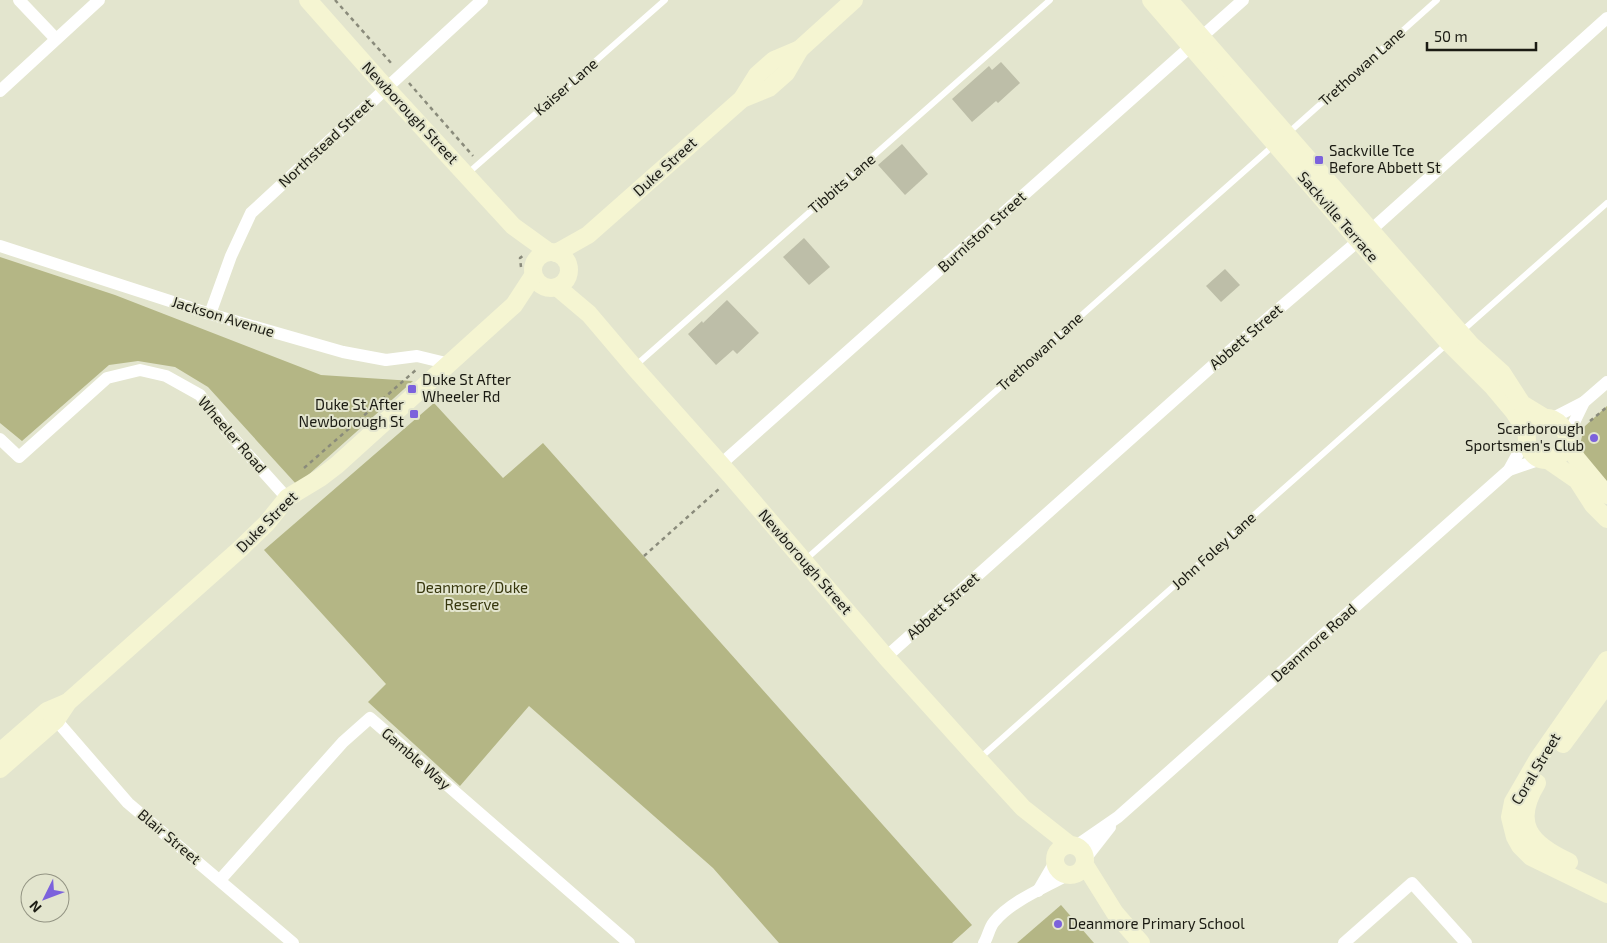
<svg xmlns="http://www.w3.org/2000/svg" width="1607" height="943" viewBox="0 0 1607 943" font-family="'Exo 2',sans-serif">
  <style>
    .green { fill: #b4b685 }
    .building { fill: #bdbea8 }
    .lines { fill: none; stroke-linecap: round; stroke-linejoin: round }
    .path { stroke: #8a8b7b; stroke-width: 2.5; stroke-dasharray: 4 4; stroke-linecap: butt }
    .lane { stroke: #fff; stroke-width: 6 }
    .street { stroke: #fff; stroke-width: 12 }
    .secondary { stroke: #f5f5d2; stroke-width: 18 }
    .poi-dot { fill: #7c62dc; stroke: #e3e5ce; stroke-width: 2 }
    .labels { text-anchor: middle; stroke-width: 4; stroke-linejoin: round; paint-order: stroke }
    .street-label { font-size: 15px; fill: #1b1b13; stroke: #e3e5ce }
    .poi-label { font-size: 15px; fill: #1b1b13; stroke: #e3e5ce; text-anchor: start }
    .park-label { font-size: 15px; fill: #36360c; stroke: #e3e5ce }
  </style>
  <rect width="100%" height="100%" fill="#e3e5ce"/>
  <g class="green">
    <polygon points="0,257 115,295 321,375 413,381 297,485 208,387 175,367 138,361 109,365 22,441 0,423"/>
    <polygon points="434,403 503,478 543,443 972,925 952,943 779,943 713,868 529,706 460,786 368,702 386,684 264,550"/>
    <polygon points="1607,406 1607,484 1579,450 1584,427"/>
    <polygon points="1061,905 1094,943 1017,943"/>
  </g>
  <g class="building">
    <polygon points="1001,62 1020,83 998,103 996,101 972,122 952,99 989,66 992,70"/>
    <polygon points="902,144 928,174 905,195 878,165"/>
    <polygon points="804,238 830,267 809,285 783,257"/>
    <polygon points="1225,269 1240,285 1221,302 1206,286"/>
    <polygon points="727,300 759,333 737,354 733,350 716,365 688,334 702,321 703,323"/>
  </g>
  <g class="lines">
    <g class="path">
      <polyline points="335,0 392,64"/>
      <polyline points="409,83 473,156"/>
      <polyline points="521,267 520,258 525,254"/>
      <polyline points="1590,421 1607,407"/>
      <polyline points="304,468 417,369"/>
      <polyline points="644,556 720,488"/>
    </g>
    <g class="lane">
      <polyline points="1287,134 1437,0"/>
      <polyline points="467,174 665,0"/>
      <polyline points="1462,331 1607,203"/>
      <polyline points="635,366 1050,0"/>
      <polyline points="805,560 1275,144"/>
      <polyline points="980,758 1448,343"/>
    </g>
    <g class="street">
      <polyline points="19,0 56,39"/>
      <polyline points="0,91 99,0"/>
      <polyline points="0,246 210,314 343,352 386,360 417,356 450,364"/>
      <polyline points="210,314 231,256 251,213 482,0"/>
      <polyline points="1551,419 1584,402 1607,382"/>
      <polyline points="1567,437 1584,402"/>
      <polyline points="0,439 19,457 107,378 140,370 166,376 200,395 226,430 287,498"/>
      <polyline points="721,464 1243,0"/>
      <polyline points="1509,470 1541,459"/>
      <polyline points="886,657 1218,361 1371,230 1607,18"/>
      <polyline points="56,720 128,803 293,943"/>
      <polyline points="1076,846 1118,817 1509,470 1526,439"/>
      <polyline points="1085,859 1110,827"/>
      <polyline points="220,880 343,742 370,718 629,943"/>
      <polyline points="1038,891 1055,862"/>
      <path d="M984,943C988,937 989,928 994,922C1011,901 1044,888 1067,875"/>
      <polyline points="1344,943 1412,883 1466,943"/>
    </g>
    <g class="secondary">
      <polyline points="308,0 386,88 513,226 549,252"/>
      <path d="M1151,0L1358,240L1449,343L1493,387L1514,412L1527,432C1525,448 1536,466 1554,458C1589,445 1547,393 1527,432"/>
      <polyline points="1169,0 1471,345 1502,373 1522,404 1545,418"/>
      <polyline points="742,99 769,88 786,73 800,49 854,0"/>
      <circle cx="551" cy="270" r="18"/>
      <polyline points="556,253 588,235 742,99 757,75 774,60 800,49"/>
      <polyline points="557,287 589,314 634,367 732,477 886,657 979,760 1023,808 1070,845"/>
      <polyline points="1567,443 1577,459 1607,495"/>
      <polyline points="1548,460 1577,480 1593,505 1607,519"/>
      <polyline points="1607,660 1538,759 1513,802 1510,817 1515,837 1520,846 1531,857 1607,894"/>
      <polyline points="1563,744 1607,684"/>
      <polyline points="0,752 47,711 68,702"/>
      <polyline points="0,769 56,720 68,702 240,549 267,523 287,498 320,478 337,465 514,305 533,276"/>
      <path d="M1537,783C1512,824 1530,844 1569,862"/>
      <circle cx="1070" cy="860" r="15"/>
      <polyline points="1085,865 1115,913 1141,943"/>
    </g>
  </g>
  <g class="poi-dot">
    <rect x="1314" y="155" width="10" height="10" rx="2.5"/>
    <rect x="407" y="384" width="10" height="10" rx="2.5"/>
    <rect x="409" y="409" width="10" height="10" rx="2.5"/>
    <circle cx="1594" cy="438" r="5"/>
    <circle cx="1058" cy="924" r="5"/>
  </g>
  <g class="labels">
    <g class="street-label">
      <text transform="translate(1362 67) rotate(-42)" y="5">Trethowan Lane</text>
      <text transform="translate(566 87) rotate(-41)" y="5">Kaiser Lane</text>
      <text transform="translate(410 113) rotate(47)" y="5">Newborough Street</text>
      <text transform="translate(326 143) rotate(-43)" y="5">Northstead Street</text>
      <text transform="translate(665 167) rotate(-42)" y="5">Duke Street</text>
      <text transform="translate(842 184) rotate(-41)" y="5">Tibbits Lane</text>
      <text transform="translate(1338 217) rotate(49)" y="5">Sackville Terrace</text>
      <text transform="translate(982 232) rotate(-42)" y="5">Burniston Street</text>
      <text transform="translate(223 317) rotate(17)" y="5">Jackson Avenue</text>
      <text transform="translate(1246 337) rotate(-41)" y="5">Abbett Street</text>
      <text transform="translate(1040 352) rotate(-42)" y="5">Trethowan Lane</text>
      <text transform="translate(232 435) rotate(49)" y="5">Wheeler Road</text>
      <text transform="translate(267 522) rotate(-45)" y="5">Duke Street</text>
      <text transform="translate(1214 551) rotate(-42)" y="5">John Foley Lane</text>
      <text transform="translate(805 562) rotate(49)" y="5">Newborough Street</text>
      <text transform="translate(943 606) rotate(-42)" y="5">Abbett Street</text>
      <text transform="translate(1314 643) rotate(-42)" y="5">Deanmore Road</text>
      <text transform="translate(416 759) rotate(41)" y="5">Gamble Way</text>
      <text transform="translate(1536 769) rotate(-59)" y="5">Coral Street</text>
      <text transform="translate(169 837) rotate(40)" y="5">Blair Street</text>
    </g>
    <g class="poi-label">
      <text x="1329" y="156">Sackville Tce<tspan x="1329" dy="17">Before Abbett St</tspan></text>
      <text x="422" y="385">Duke St After<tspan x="422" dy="17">Wheeler Rd</tspan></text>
      <text x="404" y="410" text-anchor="end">Duke St After<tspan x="404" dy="17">Newborough St</tspan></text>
      <text x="1584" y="434" text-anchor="end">Scarborough<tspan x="1584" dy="17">Sportsmen's Club</tspan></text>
      <text x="1068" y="929">Deanmore Primary School</text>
    </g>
    <g class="park-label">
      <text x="472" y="593">Deanmore/Duke<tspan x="472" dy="17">Reserve</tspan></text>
    </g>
  </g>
  <g transform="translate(45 898) rotate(228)"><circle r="24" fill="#e3e5ce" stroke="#939483"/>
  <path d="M0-4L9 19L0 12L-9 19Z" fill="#7c62dc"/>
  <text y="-8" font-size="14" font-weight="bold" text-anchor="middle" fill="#1b1b13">N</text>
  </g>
  <path d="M1427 42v8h109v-8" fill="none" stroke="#1b1b13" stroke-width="2.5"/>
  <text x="1434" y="42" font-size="15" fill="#1b1b13" stroke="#e3e5ce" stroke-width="4" paint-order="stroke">50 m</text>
</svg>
